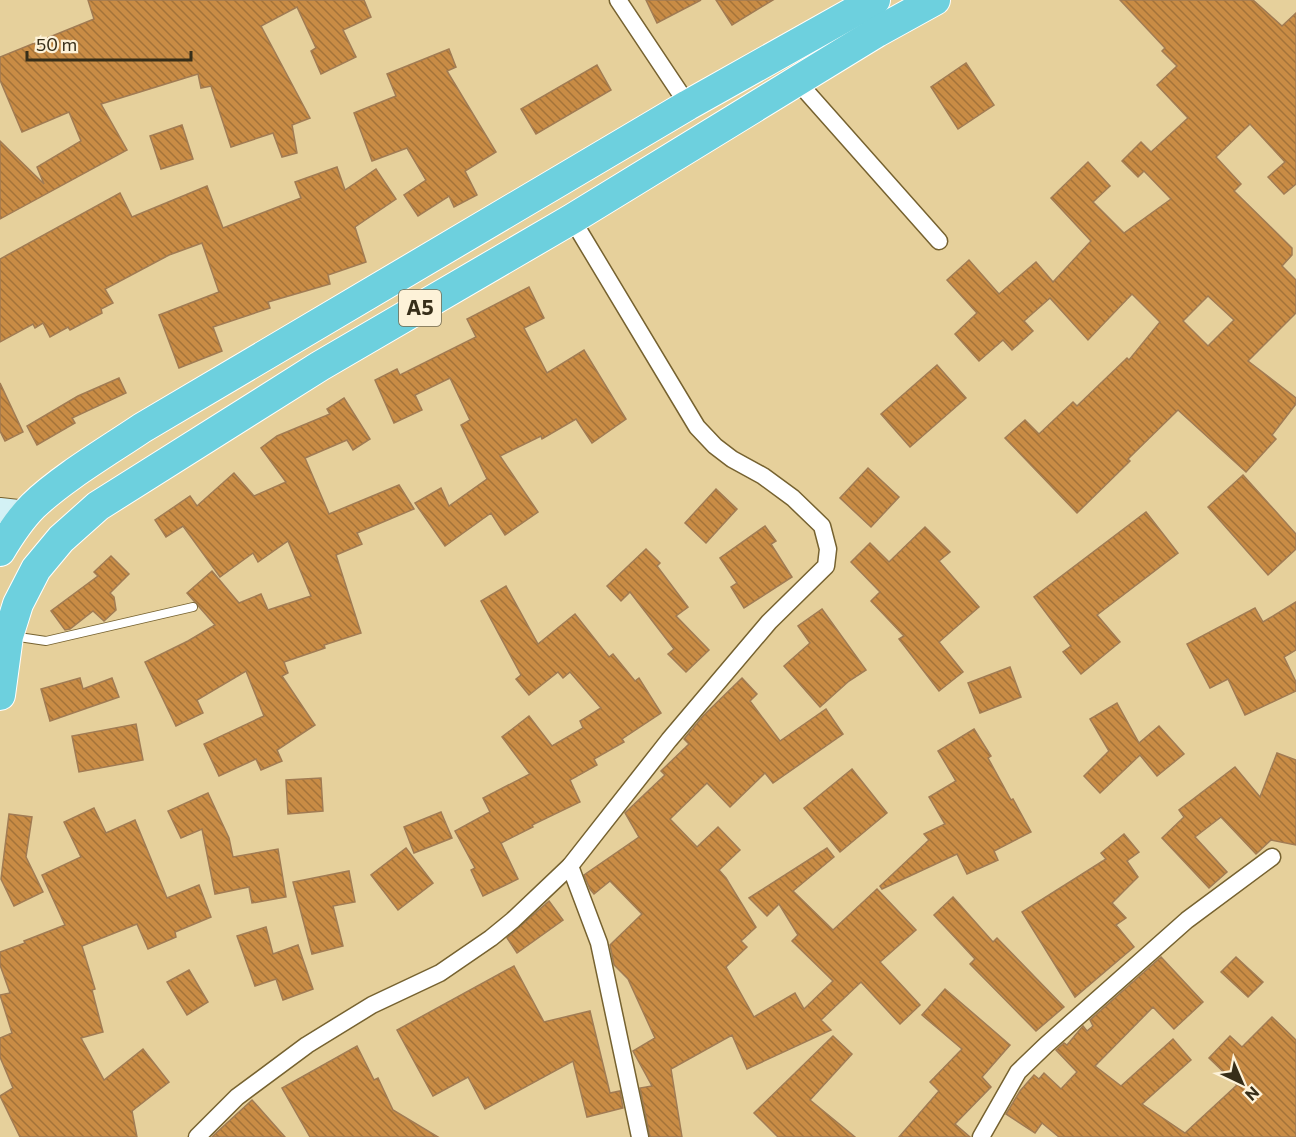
<svg xmlns="http://www.w3.org/2000/svg" width="1296" height="1137" viewBox="0 0 1296 1137" font-family="Commissioner,sans-serif">
  <style>
    .building { fill: url(#building-back-hatch); stroke: #a17b53; stroke-width: 1.5; fill-rule: evenodd }
    .lines { fill: none; stroke-linecap: round; stroke-linejoin: round }
    .lane-casing { stroke: #766230; stroke-width: 10 }
    .street-casing { stroke: #766230; stroke-width: 19 }
    .secondary-casing { stroke: #766230; stroke-width: 26 }
    .highway-casing { stroke: #fff; stroke-width: 32 }
    .lane { stroke: #fff; stroke-width: 8 }
    .street { stroke: #fff; stroke-width: 16 }
    .secondary { stroke: #d3f1f5; stroke-width: 24 }
    .highway { stroke: #6dd0de; stroke-width: 30 }
    .labels { text-anchor: middle; stroke-width: 5; stroke-linejoin: round; paint-order: stroke }
    .shield { fill: #fdf2d8; stroke: #726952; stroke-width: 1.5 }
    .shield-label { font-size: 21px; font-weight: bold; fill: #372e19 }
  </style>
  <defs>
    <pattern id="building-back-hatch" width="6" height="6" patternUnits="userSpaceOnUse" patternTransform="scale(1.5)"><rect width="6" height="6" fill="#c98c45"/><path d="M-1 5l2 2M0 0l6 6M5-1l2 2" fill="none" stroke="#a47339"/></pattern>
  </defs>
  <rect width="100%" height="100%" fill="#e6d09b"/>
  <g class="building">
    <polygon points="88,0 364,0 371,17 343,30 356,57 321,74 311,51 316,48 297,7 261,26 310,118 292,125 297,153 282,157 273,133 231,147 211,86 201,88 198,74 101,104 127,150 0,219 0,141 44,184 37,167 81,141 69,112 22,132 0,80 0,57 94,19"/>
    <polygon points="646,0 701,0 657,23"/>
    <polygon points="716,0 773,0 732,25"/>
    <path d="M1120,0H1253L1282,26L1296,13V184L1284,194L1268,177L1285,162L1250,124L1216,157L1241,184L1234,191L1292,248V255L1282,266L1296,280V313L1248,361L1296,398V404L1272,435L1276,439L1246,472L1178,410L1128,459L1130,461L1077,513L1005,438L1025,420L1039,434L1073,402L1077,406L1127,358L1129,360L1160,322L1132,294L1088,340L1050,298L1024,321L1033,331L1012,350L1003,340L979,361L955,334L977,313L947,280L969,260L999,294L1036,262L1053,282L1091,241L1051,198L1088,162L1110,186L1093,202L1124,233L1171,199L1144,171L1138,177L1122,161L1141,142L1151,152L1188,118L1157,85L1177,66L1162,51L1165,48ZM1208,296L1234,320L1208,346L1183,321Z"/>
    <polygon points="449,49 456,67 447,71 496,152 465,171 477,195 454,207 449,196 418,216 404,195 426,180 407,148 372,161 354,113 396,96 387,74"/>
    <polygon points="966,63 994,105 958,129 931,87"/>
    <polygon points="597,65 611,90 536,134 521,109"/>
    <polygon points="182,125 193,159 161,169 150,136"/>
    <polygon points="337,167 345,190 376,169 396,199 355,227 366,262 328,275 330,284 268,302 270,308 213,327 222,351 179,368 159,315 219,292 202,243 169,255 105,289 113,303 101,309 102,313 70,330 68,327 50,337 43,323 35,328 33,324 0,342 0,259 120,193 132,217 207,186 223,228 301,198 295,182"/>
    <polygon points="529,287 544,318 524,328 547,373 584,350 626,419 592,443 576,419 542,439 541,436 500,456 538,512 505,535 491,513 445,546 415,503 441,488 449,506 487,479 461,425 470,420 450,378 415,395 422,410 394,423 375,380 397,369 400,375 476,337 467,319"/>
    <polygon points="937,365 966,398 910,447 881,414"/>
    <polygon points="119,378 126,393 72,418 75,423 37,445 27,426 78,396"/>
    <polygon points="0,383 23,432 5,441 0,431"/>
    <polygon points="344,398 370,439 353,450 347,440 305,458 329,514 399,485 414,509 357,533 362,544 336,555 361,633 324,645 325,648 284,662 288,673 282,676 315,725 277,750 282,761 261,770 256,759 219,776 204,744 264,716 246,671 197,700 203,713 176,726 145,662 188,641 215,625 187,593 212,571 239,603 261,594 268,610 311,596 288,541 258,562 253,553 220,577 183,526 166,537 155,520 190,496 197,506 234,473 254,496 286,482 261,448 277,436 330,414 327,409"/>
    <polygon points="868,468 899,497 871,527 840,498"/>
    <polygon points="1243,475 1296,534 1296,549 1268,575 1208,507"/>
    <polygon points="716,489 737,509 706,543 685,523"/>
    <polygon points="1146,512 1178,553 1097,615 1120,642 1081,674 1063,652 1071,646 1034,597"/>
    <polygon points="765,526 776,541 771,544 792,577 744,608 731,587 737,583 720,558"/>
    <polygon points="925,527 950,552 939,561 979,607 939,642 963,672 939,691 899,639 904,636 871,601 880,592 851,562 870,543 889,562"/>
    <polygon points="646,549 660,563 657,566 688,607 676,616 709,650 686,672 668,654 674,649 630,592 621,601 607,586"/>
    <polygon points="111,556 129,574 110,593 114,597 116,610 104,621 93,611 70,629 65,630 51,611 98,576 94,572"/>
    <polygon points="506,586 538,644 575,614 609,657 613,654 635,681 639,678 661,713 622,739 624,742 594,759 597,765 570,780 580,802 532,825 533,827 501,843 518,879 483,896 471,870 475,868 455,831 490,812 483,798 530,774 502,737 529,716 552,746 583,728 580,721 601,708 570,672 563,678 558,672 529,695 516,679 521,675 481,601"/>
    <polygon points="1296,602 1296,650 1284,657 1296,682 1296,691 1245,715 1228,679 1210,688 1187,644 1255,608 1263,622"/>
    <polygon points="822,609 866,670 849,681 820,707 784,666 810,643 798,626"/>
    <polygon points="1010,667 1021,697 980,713 968,683"/>
    <polygon points="80,678 83,689 112,678 119,697 50,721 41,689"/>
    <polygon points="742,678 757,694 750,701 780,741 826,709 843,734 773,783 765,773 730,807 707,783 670,819 697,847 718,827 740,850 719,870 726,878 756,927 741,941 747,947 726,967 754,1017 795,993 804,1009 833,981 792,941 798,935 779,904 767,916 749,898 827,848 834,857 793,891 833,930 877,889 916,930 880,962 920,1005 900,1024 861,982 821,1020 831,1030 747,1069 732,1035 671,1069 682,1137 650,1137 640,1088 652,1086 633,1051 655,1038 628,979 614,965 610,945 642,914 610,881 594,894 590,889 584,875 639,837 625,813 665,775 661,771 689,744 684,739 703,716"/>
    <polygon points="1117,703 1139,743 1159,726 1184,754 1157,776 1140,755 1100,793 1084,776 1109,751 1090,719"/>
    <polygon points="136,724 143,760 79,772 72,736"/>
    <polygon points="974,729 991,756 988,758 1011,800 1013,799 1031,832 994,851 998,860 967,874 957,854 882,889 880,886 929,840 924,834 945,824 929,797 956,781 938,751"/>
    <polygon points="1277,753 1296,760 1296,845 1271,840 1256,854 1221,817 1195,837 1227,872 1209,888 1162,838 1184,817 1179,810 1235,767 1260,797"/>
    <polygon points="852,769 887,813 840,852 804,808"/>
    <polygon points="321,778 323,811 288,814 286,780"/>
    <polygon points="208,793 229,838 233,857 278,849 286,897 252,903 249,887 215,894 202,829 181,838 168,811"/>
    <polygon points="94,808 106,833 135,820 167,898 199,885 211,917 175,932 176,937 148,949 137,924 82,946 95,989 92,990 103,1032 81,1038 104,1080 143,1049 169,1082 132,1111 137,1137 20,1137 0,1096 13,1088 0,1057 0,1038 12,1033 0,995 10,993 0,965 0,952 25,943 24,941 65,925 42,875 81,857 64,822"/>
    <polygon points="441,812 452,838 414,853 404,827"/>
    <polygon points="9,814 32,817 26,857 43,892 14,906 1,879"/>
    <polygon points="1124,834 1139,852 1127,861 1138,877 1112,903 1126,918 1116,925 1134,947 1075,997 1022,912 1106,859 1101,853"/>
    <polygon points="406,848 433,883 398,910 371,875"/>
    <polygon points="349,871 355,902 333,906 343,946 312,954 293,882"/>
    <polygon points="953,897 993,942 997,938 1064,1007 1036,1031 970,964 975,959 934,915"/>
    <polygon points="549,901 563,920 517,953 507,938"/>
    <polygon points="266,927 273,954 298,945 313,989 283,1000 276,979 255,986 237,936"/>
    <polygon points="1161,957 1203,1002 1174,1029 1153,1007 1095,1066 1121,1086 1173,1039 1191,1060 1142,1104 1185,1133 1237,1085 1209,1058 1230,1036 1242,1047 1272,1017 1296,1040 1296,1137 1059,1137 1042,1123 1035,1133 1006,1114 1020,1091 1034,1075 1039,1079 1044,1073 1061,1089 1077,1072 1056,1050 1064,1043 1067,1045 1083,1026 1087,1031 1093,1026 1090,1020"/>
    <polygon points="1236,957 1263,982 1248,997 1221,972"/>
    <polygon points="514,966 544,1022 590,1011 610,1093 620,1091 623,1108 587,1117 573,1061 485,1109 468,1077 433,1096 397,1030"/>
    <polygon points="189,970 208,1002 187,1015 167,982"/>
    <polygon points="945,989 1010,1045 982,1077 991,1087 955,1124 970,1137 899,1137 939,1091 930,1082 962,1049 922,1015"/>
    <polygon points="833,1036 852,1054 810,1100 855,1137 778,1137 754,1113"/>
    <polygon points="357,1046 374,1080 378,1078 393,1110 438,1137 310,1137 282,1088"/>
    <polygon points="252,1100 285,1137 212,1137 215,1134"/>
  </g>
  <g class="lines">
    <g class="lane-casing">
      <polyline id="lane" points="12,636 46,641 193,607"/>
    </g>
    <g class="street-casing">
      <g id="street">
        <polyline points="618,0 688,105"/>
        <polyline points="797,81 939,241"/>
        <polyline points="570,866 599,943 640,1137"/>
        <polyline points="197,1137 237,1097 307,1045 372,1005 440,973 491,938 513,920 570,866 669,740 769,622 826,566 828,549 822,526 793,498 763,476 732,459 715,446 697,427 572,219"/>
        <polyline points="981,1137 1018,1072 1046,1045 1187,920 1272,857"/>
      </g>
    </g>
    <g class="secondary-casing">
      <polyline id="secondary" points="0,510 27,513"/>
    </g>
    <g class="highway-casing">
      <g id="highway">
        <path d="M0,551C9,536 20,519 33,506C62,478 108,451 142,428L688,105L875,0"/>
        <polyline points="0,695 8,636 18,604 36,569 61,539 98,506 320,366 572,219 877,32 935,0"/>
      </g>
    </g>
    <use href="#lane" class="lane"/>
    <use href="#street" class="street"/>
    <use href="#secondary" class="secondary"/>
    <use href="#highway" class="highway"/>
  </g>
  <g class="labels">
    <rect class="shield" x="399" y="290" width="42" height="36" rx="4.5"/>
    <g class="shield-label">
      <text x="420" y="315">A5</text>
    </g>
  </g>
  <g transform="translate(1242 1083) rotate(136)" stroke="#fdf2d8" stroke-width="4.5" paint-order="stroke">
  <path d="M0-4.5L10 22L0 15L-10 22Z" fill="#372e19"/>
  <text y="-9" font-size="16" font-weight="bold" text-anchor="middle" fill="#372e19">N</text>
  </g>
  <path d="M27 51v9h164v-9" fill="none" stroke="#372e19" stroke-width="3"/>
  <text x="36" y="51" font-size="18" fill="#372e19" stroke="#fdf2d8" stroke-width="4.5" paint-order="stroke">50 m</text>
</svg>
